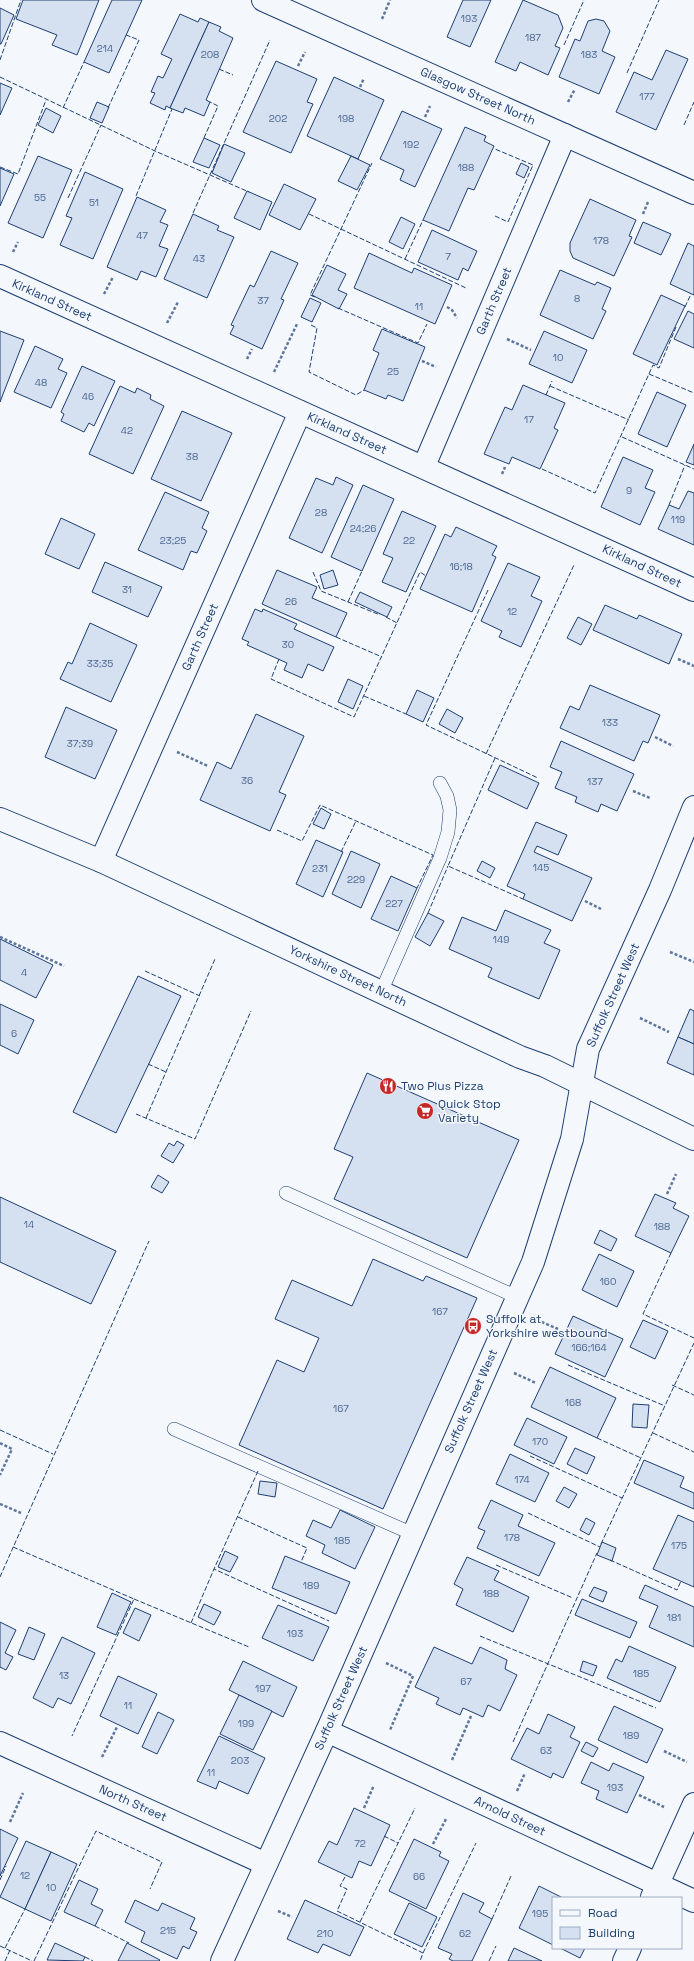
<svg xmlns="http://www.w3.org/2000/svg" width="694" height="1961" viewBox="0 0 694 1961" font-family="'Space Grotesk',sans-serif">
  <style>
    .building { fill: #d5e0f0; stroke: #1d3f73 }
    .lines { fill: none; stroke-linecap: round; stroke-linejoin: round }
    .service-casing { stroke: #1d3f73; stroke-width: 14 }
    .minor-casing { stroke: #1d3f73; stroke-width: 24 }
    .path { stroke: #5e769c; stroke-width: 2.5; stroke-dasharray: 3 2; stroke-linecap: butt }
    .service { stroke: #f4f7fb; stroke-width: 13 }
    .minor { stroke: #f4f7fb; stroke-width: 22 }
    .fence { stroke: #1d3f73; stroke-width: 1; stroke-dasharray: 5 2; stroke-linecap: butt }
    .labels { text-anchor: middle; stroke-width: 3; stroke-linejoin: round; paint-order: stroke }
    .number-label { font-size: 10px; fill: #4b6792 }
    .street-label { font-size: 12px; fill: #1d3f73; stroke: #f4f7fb }
    .poi-label { font-size: 12px; fill: #1d3f73; stroke: #f4f7fb; text-anchor: start }
  </style>
  <rect width="100%" height="100%" fill="#f4f7fb"/>
  <g class="building">
    <polygon points="23,0 99,0 77,55 52,45 57,35 16,19"/>
    <polygon points="112,0 142,0 109,73 84,62"/>
    <polygon points="463,0 491,0 470,47 447,37"/>
    <polygon points="523,0 558,15 563,28 555,46 560,48 548,75 520,62 516,71 495,62"/>
    <polygon points="0,8 14,15 1,44 0,44"/>
    <polygon points="180,14 198,22 200,18 209,22 170,108 166,106 165,110 150,103 155,93 151,92 158,76 163,78 172,59 161,54"/>
    <polygon points="596,19 604,21 610,31 602,51 615,57 599,94 559,77 575,39 580,41 588,21"/>
    <polygon points="209,22 221,27 219,31 233,38 206,100 210,102 204,116 185,108 183,113 170,108"/>
    <polygon points="666,50 688,59 656,130 616,112 634,72 652,80"/>
    <polygon points="276,61 317,79 307,102 313,104 291,153 243,132"/>
    <polygon points="334,77 384,100 358,159 307,136"/>
    <polygon points="0,83 12,88 0,115"/>
    <polygon points="97,102 109,107 102,123 90,118"/>
    <polygon points="46,108 61,116 53,133 38,125"/>
    <polygon points="402,111 442,129 415,187 400,180 404,170 380,159"/>
    <polygon points="465,127 486,136 484,141 494,146 474,190 468,188 449,231 423,220"/>
    <polygon points="204,138 220,145 209,168 193,162"/>
    <polygon points="224,144 245,153 231,182 212,173"/>
    <polygon points="38,156 72,170 43,238 8,223"/>
    <polygon points="351,156 370,165 357,190 338,181"/>
    <polygon points="521,163 529,167 524,178 516,174"/>
    <polygon points="0,168 14,174 0,206"/>
    <polygon points="85,172 123,189 93,259 60,245 72,218 66,216"/>
    <polygon points="284,184 316,199 300,230 269,215"/>
    <polygon points="247,191 272,202 260,230 234,218"/>
    <polygon points="137,197 166,210 160,222 168,225 159,246 168,249 156,277 141,271 137,280 107,267"/>
    <polygon points="590,199 636,220 629,236 632,237 614,276 573,258 570,251 570,243"/>
    <polygon points="193,214 219,226 217,230 234,237 207,298 164,279"/>
    <polygon points="401,217 415,224 403,249 389,242"/>
    <polygon points="643,222 671,234 661,255 634,243"/>
    <polygon points="432,230 477,251 468,271 463,268 458,280 418,262"/>
    <polygon points="688,243 694,246 694,295 670,284"/>
    <polygon points="271,251 298,263 281,299 284,300 262,349 230,334 234,326 231,325 250,285 254,287"/>
    <polygon points="369,253 412,273 414,268 452,285 435,324 354,288"/>
    <polygon points="327,265 346,274 338,290 347,294 339,309 312,295"/>
    <polygon points="560,270 595,285 597,282 611,288 602,309 606,311 593,339 540,315"/>
    <polygon points="661,295 685,306 657,365 633,354"/>
    <polygon points="310,298 321,303 312,322 301,317"/>
    <polygon points="688,311 694,314 694,348 674,339"/>
    <polygon points="382,329 425,347 403,401 388,395 386,399 364,390 379,353 373,350"/>
    <polygon points="0,331 24,340 0,402"/>
    <polygon points="544,331 587,350 572,383 529,364"/>
    <polygon points="35,346 63,359 58,369 67,373 51,408 14,392"/>
    <polygon points="82,366 115,381 94,426 89,423 84,432 61,421 64,414 61,412"/>
    <polygon points="523,385 565,403 554,428 558,430 540,469 512,457 509,464 484,454 505,407 512,410"/>
    <polygon points="120,386 135,393 137,388 151,395 150,399 164,406 133,474 89,454"/>
    <polygon points="657,392 686,405 667,447 638,434"/>
    <polygon points="182,411 232,433 201,501 151,479"/>
    <polygon points="694,444 694,465 686,462"/>
    <polygon points="623,457 653,470 645,488 655,492 640,525 601,507"/>
    <polygon points="336,477 353,485 322,553 289,538 316,478 333,485"/>
    <polygon points="363,485 394,499 362,571 331,557"/>
    <polygon points="688,491 694,493 694,545 658,529 669,505 679,509"/>
    <polygon points="165,492 209,512 202,528 207,531 197,553 191,551 183,570 138,550"/>
    <polygon points="402,511 436,526 406,592 382,582 393,558 383,554"/>
    <polygon points="61,518 95,534 79,569 45,554"/>
    <polygon points="456,527 497,546 492,555 496,557 472,612 420,589 445,534 451,537"/>
    <polygon points="105,562 162,587 148,617 92,592"/>
    <polygon points="508,563 540,577 531,596 542,601 521,647 499,637 502,631 481,621"/>
    <polygon points="277,570 317,587 312,598 347,613 336,637 262,604"/>
    <polygon points="333,570 338,585 324,589 320,575"/>
    <polygon points="360,592 392,607 387,617 355,602"/>
    <polygon points="605,605 637,619 639,615 682,634 669,664 593,630"/>
    <polygon points="255,609 262,612 263,609 297,624 294,629 334,647 323,671 308,664 302,678 284,670 287,663 247,645 249,642 242,639"/>
    <polygon points="578,617 592,624 581,645 567,638"/>
    <polygon points="90,623 137,645 111,702 60,679 68,662 72,664"/>
    <polygon points="348,679 363,686 353,709 338,702"/>
    <polygon points="590,685 660,715 648,743 643,741 634,761 560,728 570,706 579,710"/>
    <polygon points="417,690 434,698 423,722 406,714"/>
    <polygon points="66,707 117,730 95,779 45,757"/>
    <polygon points="447,709 463,718 455,733 439,724"/>
    <polygon points="256,714 304,736 279,792 286,795 270,831 200,800 217,762 231,769"/>
    <polygon points="561,741 634,774 617,811 601,804 598,812 575,802 577,797 555,788 562,772 550,767"/>
    <polygon points="500,765 539,783 527,809 488,790"/>
    <polygon points="321,808 331,814 324,829 313,824"/>
    <polygon points="536,822 567,835 558,855 537,846 534,852 592,878 572,921 523,899 525,894 507,886"/>
    <polygon points="316,840 343,852 323,897 296,884"/>
    <polygon points="351,851 380,864 361,908 332,894"/>
    <polygon points="482,861 495,868 490,878 477,871"/>
    <polygon points="391,876 417,888 398,931 371,919"/>
    <polygon points="505,910 551,930 544,943 560,950 539,999 488,977 492,968 449,949 462,917 496,931"/>
    <polygon points="428,913 444,921 430,946 415,937"/>
    <polygon points="0,939 53,965 36,998 0,980"/>
    <polygon points="138,976 181,996 116,1133 73,1112"/>
    <polygon points="0,1004 34,1020 18,1054 0,1045"/>
    <polygon points="690,1009 694,1011 694,1044 678,1037"/>
    <polygon points="678,1037 694,1044 694,1075 667,1063"/>
    <polygon points="367,1073 519,1140 467,1258 334,1199 353,1157 334,1149"/>
    <polygon points="177,1141 184,1145 173,1163 161,1156 169,1143 174,1146"/>
    <polygon points="158,1175 169,1182 162,1193 151,1187"/>
    <polygon points="655,1194 676,1203 673,1208 689,1216 671,1253 635,1236"/>
    <polygon points="0,1197 116,1251 91,1304 0,1262"/>
    <polygon points="600,1230 617,1239 611,1251 594,1243"/>
    <polygon points="599,1254 634,1271 617,1307 582,1290"/>
    <polygon points="373,1259 423,1281 426,1276 477,1298 383,1509 239,1445 277,1360 304,1372 319,1338 275,1319 292,1280 352,1306"/>
    <polygon points="573,1316 623,1339 605,1377 555,1354"/>
    <polygon points="643,1320 668,1331 655,1359 630,1347"/>
    <polygon points="550,1367 616,1398 597,1438 531,1407"/>
    <polygon points="633,1404 649,1405 647,1428 632,1427"/>
    <polygon points="527,1418 567,1437 554,1464 514,1445"/>
    <polygon points="575,1448 595,1457 587,1474 567,1464"/>
    <polygon points="510,1454 549,1473 535,1502 496,1484"/>
    <polygon points="644,1460 684,1477 680,1487 694,1493 694,1509 634,1483"/>
    <polygon points="260,1481 277,1483 275,1497 258,1494"/>
    <polygon points="564,1487 577,1494 569,1508 556,1501"/>
    <polygon points="491,1500 523,1515 518,1526 555,1543 539,1576 477,1548 485,1531 478,1528"/>
    <polygon points="340,1510 375,1527 355,1569 322,1553 325,1545 306,1536 313,1520 331,1528"/>
    <polygon points="678,1515 694,1522 694,1587 653,1569"/>
    <polygon points="586,1518 595,1523 589,1535 580,1530"/>
    <polygon points="602,1542 616,1548 612,1561 597,1555"/>
    <polygon points="225,1551 238,1557 230,1572 218,1567"/>
    <polygon points="285,1556 350,1582 336,1614 272,1588"/>
    <polygon points="467,1557 499,1571 494,1580 529,1597 513,1632 456,1605 463,1589 454,1584"/>
    <polygon points="645,1585 694,1607 694,1647 649,1627 658,1606 639,1598"/>
    <polygon points="594,1587 607,1592 603,1602 589,1596"/>
    <polygon points="112,1593 131,1602 116,1635 97,1627"/>
    <polygon points="582,1599 637,1622 630,1638 575,1615"/>
    <polygon points="204,1604 221,1612 214,1625 198,1617"/>
    <polygon points="278,1605 329,1627 313,1661 262,1638"/>
    <polygon points="135,1608 151,1615 139,1641 123,1633"/>
    <polygon points="0,1622 16,1630 5,1653 13,1657 6,1670 0,1667"/>
    <polygon points="29,1627 45,1634 34,1660 18,1654"/>
    <polygon points="62,1637 95,1653 71,1704 58,1698 53,1708 33,1698"/>
    <polygon points="629,1646 676,1667 660,1702 607,1678 616,1659 622,1662"/>
    <polygon points="434,1647 472,1664 480,1647 507,1660 505,1669 517,1675 500,1711 488,1705 483,1717 463,1708 460,1715 436,1704 439,1698 415,1687"/>
    <polygon points="243,1661 297,1687 283,1717 229,1690"/>
    <polygon points="583,1661 597,1666 593,1676 580,1671"/>
    <polygon points="118,1676 157,1694 138,1734 100,1716"/>
    <polygon points="239,1695 272,1711 253,1750 220,1734"/>
    <polygon points="614,1706 663,1729 647,1763 598,1740"/>
    <polygon points="158,1712 174,1720 157,1754 142,1747"/>
    <polygon points="548,1714 575,1727 570,1737 580,1742 563,1778 553,1773 551,1778 511,1759 527,1728 539,1734"/>
    <polygon points="219,1736 265,1758 248,1794 219,1781 216,1789 197,1781"/>
    <polygon points="586,1742 598,1748 593,1757 581,1751"/>
    <polygon points="591,1762 609,1771 613,1763 644,1777 627,1813 596,1799 599,1791 581,1783"/>
    <polygon points="354,1808 390,1825 371,1866 359,1861 352,1878 318,1862 329,1841 337,1845"/>
    <polygon points="0,1829 18,1838 0,1876"/>
    <polygon points="414,1839 441,1852 439,1856 449,1861 426,1909 389,1891"/>
    <polygon points="26,1841 51,1852 25,1909 0,1897"/>
    <polygon points="51,1852 77,1864 51,1921 25,1909"/>
    <polygon points="79,1880 98,1889 91,1904 103,1910 95,1926 64,1912"/>
    <polygon points="539,1886 563,1898 553,1898 553,1945 519,1928"/>
    <polygon points="463,1893 484,1903 479,1912 492,1919 472,1961 453,1961 449,1959 452,1954 438,1948"/>
    <polygon points="135,1900 158,1911 162,1903 195,1918 190,1929 197,1932 189,1949 183,1946 177,1959 141,1942 145,1932 125,1922"/>
    <polygon points="305,1900 364,1927 350,1956 323,1944 318,1953 287,1939"/>
    <polygon points="409,1903 437,1917 422,1947 394,1934"/>
    <polygon points="55,1943 85,1957 83,1961 47,1960"/>
    <polygon points="127,1943 160,1960 159,1961 118,1961"/>
    <polygon points="514,1948 542,1961 508,1961"/>
    <polygon points="560,1948 585,1948 580,1958"/>
  </g>
  <g class="lines">
    <g class="service-casing">
      <g id="service">
        <polyline points="381,992 440,858 448,832 450,810 447,796 440,783"/>
        <polyline points="286,1193 517,1297"/>
        <polyline points="174,1429 413,1534"/>
      </g>
    </g>
    <g class="minor-casing">
      <g id="minor">
        <polyline points="263,0 694,193"/>
        <polyline points="0,276 694,590"/>
        <polyline points="424,466 565,135"/>
        <polyline points="0,819 101,861 520,1057 545,1066 694,1139"/>
        <polyline points="101,861 300,412"/>
        <polyline points="327,1731 694,1901"/>
        <polyline points="0,1743 266,1864"/>
        <polyline points="652,1897 694,1804"/>
        <polyline points="222,1961 327,1731 533,1262 572,1139 588,1049 660,890 694,807"/>
        <polyline points="624,1961 630,1948"/>
      </g>
    </g>
    <g class="path">
      <polyline points="382,19 390,0"/>
      <polyline points="298,66 305,52"/>
      <polyline points="360,87 364,78"/>
      <polyline points="568,102 575,89"/>
      <polyline points="425,117 430,106"/>
      <polyline points="643,214 648,202"/>
      <polyline points="13,252 18,242"/>
      <polyline points="104,294 113,277"/>
      <polyline points="447,307 452,310 457,318"/>
      <polyline points="167,323 178,302"/>
      <polyline points="507,339 531,350"/>
      <polyline points="247,359 252,349"/>
      <polyline points="422,361 436,367"/>
      <polyline points="274,372 297,324"/>
      <polyline points="502,474 505,467"/>
      <polyline points="678,659 694,666"/>
      <polyline points="655,737 673,746"/>
      <polyline points="177,752 208,766"/>
      <polyline points="633,791 650,798"/>
      <polyline points="585,901 601,909"/>
      <polyline points="0,937 64,966"/>
      <polyline points="670,952 694,962"/>
      <polyline points="640,1018 669,1032"/>
      <polyline points="667,1194 676,1174"/>
      <polyline points="537,1320 558,1329"/>
      <polyline points="514,1373 536,1383"/>
      <polyline points="0,1443 12,1449 0,1475"/>
      <polyline points="0,1504 21,1513"/>
      <polyline points="386,1663 413,1676 390,1730"/>
      <polyline points="664,1751 687,1762"/>
      <polyline points="102,1757 117,1727"/>
      <polyline points="452,1760 471,1716"/>
      <polyline points="517,1791 525,1773"/>
      <polyline points="639,1795 664,1807"/>
      <polyline points="364,1808 374,1785"/>
      <polyline points="10,1822 23,1793"/>
      <polyline points="433,1844 446,1819"/>
      <polyline points="278,1911 292,1917"/>
    </g>
    <use href="#service" class="service"/>
    <use href="#minor" class="minor"/>
    <g class="fence">
      <polyline points="564,45 584,0"/>
      <polyline points="0,60 21,0"/>
      <polyline points="219,69 233,75"/>
      <polyline points="627,73 659,0"/>
      <polyline points="0,77 155,151 249,192"/>
      <polyline points="63,108 84,62"/>
      <polyline points="108,108 139,40 126,35"/>
      <polyline points="684,125 694,102"/>
      <polyline points="204,138 218,106 210,102"/>
      <polyline points="0,167 18,174 46,100"/>
      <polyline points="136,196 172,109"/>
      <polyline points="68,198 101,125"/>
      <polyline points="193,213 270,40"/>
      <polyline points="309,214 466,288"/>
      <polyline points="495,216 508,222 533,165 495,149"/>
      <polyline points="405,259 423,220"/>
      <polyline points="315,297 310,295 372,163"/>
      <polyline points="685,307 691,294"/>
      <polyline points="338,308 418,343 427,324"/>
      <polyline points="311,325 317,328 309,372 356,395 364,390"/>
      <polyline points="649,374 694,393"/>
      <polyline points="550,386 629,420"/>
      <polyline points="546,395 552,381"/>
      <polyline points="622,437 694,469"/>
      <polyline points="542,469 595,493 653,365 659,368 676,327"/>
      <polyline points="669,505 685,465"/>
      <polyline points="313,572 321,591 380,615"/>
      <polyline points="488,590 426,725 538,778"/>
      <polyline points="348,602 362,571"/>
      <polyline points="386,617 397,623"/>
      <polyline points="336,637 382,657"/>
      <polyline points="279,659 271,679 354,717 420,572 426,576"/>
      <polyline points="364,696 406,714"/>
      <polyline points="486,754 574,565"/>
      <polyline points="495,758 448,866 523,899"/>
      <polyline points="277,830 302,841 320,805 433,855 417,888"/>
      <polyline points="341,852 356,821"/>
      <polyline points="428,913 448,866"/>
      <polyline points="145,971 200,996"/>
      <polyline points="148,1064 166,1072"/>
      <polyline points="136,1114 195,1139 251,1011"/>
      <polyline points="146,1118 215,959"/>
      <polyline points="671,1253 643,1314 694,1338"/>
      <polyline points="568,1365 665,1406"/>
      <polyline points="672,1385 694,1395"/>
      <polyline points="0,1430 53,1454"/>
      <polyline points="653,1433 694,1452"/>
      <polyline points="597,1438 641,1458"/>
      <polyline points="530,1456 622,1498"/>
      <polyline points="258,1471 214,1569 329,1621"/>
      <polyline points="528,1513 600,1547"/>
      <polyline points="238,1517 307,1548 301,1562"/>
      <polyline points="601,1544 694,1343"/>
      <polyline points="13,1547 134,1599 72,1736"/>
      <polyline points="610,1560 677,1590 681,1581"/>
      <polyline points="496,1565 573,1598"/>
      <polyline points="0,1577 149,1241"/>
      <polyline points="134,1599 249,1647"/>
      <polyline points="191,1623 214,1569"/>
      <polyline points="480,1636 656,1708"/>
      <polyline points="513,1742 597,1553"/>
      <polyline points="384,1836 398,1843"/>
      <polyline points="345,1877 340,1886 347,1889 337,1911 423,1953 420,1961"/>
      <polyline points="0,1880 6,1866"/>
      <polyline points="492,1919 511,1876"/>
      <polyline points="360,1922 415,1808"/>
      <polyline points="95,1926 129,1943"/>
      <polyline points="0,1946 32,1961"/>
      <polyline points="5,1948 25,1909"/>
      <polyline points="423,1953 476,1843"/>
      <polyline points="85,1957 93,1961"/>
      <polyline points="5,1961 10,1950"/>
      <polyline points="34,1961 96,1831 162,1862 150,1889"/>
      <polyline points="489,1961 496,1946"/>
    </g>
  </g>
  <defs>
    <g id="restaurant-disc" transform="scale(0.9)"><circle r="9.5" fill="#c62828" stroke="#f4f7fb"/><path d="M-5-6h1v4h1v-4h1v4h1v-4h1v5L-1.5 .5V6h-2V.5L-5-1ZM5-6V6H3V1.5H1.5Q1.5-4 5-6Z" fill="#fff"/></g>
    <g id="supermarket-disc" transform="scale(0.9)"><circle r="9.5" fill="#c62828" stroke="#f4f7fb"/><path d="M-6-5.5h2.5l.6 2H6L4.5 2H-2.5L-4.4-4H-6ZM-1.5 3.2a1.3 1.3 0 1 0 .1 0ZM3 3.2a1.3 1.3 0 1 0 .1 0Z" fill="#fff"/></g>
    <g id="bus-disc" transform="scale(0.9)"><circle r="9.5" fill="#c62828" stroke="#f4f7fb"/><path d="M-5-6H5V4H4V6H2V4H-2V6H-4V4H-5ZM-3.5-4V0h7V-4ZM-3.5 1.2v1.5H-2V1.2ZM2 1.2v1.5H3.5V1.2Z" fill="#fff"/></g>
  </defs>
  <g fill-rule="evenodd">
    <use href="#restaurant-disc" x="388" y="1086"/>
    <use href="#supermarket-disc" x="425" y="1111"/>
    <use href="#bus-disc" x="473" y="1326"/>
  </g>
  <g class="labels">
    <g class="number-label">
      <text x="469" y="22">193</text>
      <text x="533" y="41">187</text>
      <text x="105" y="52">214</text>
      <text x="210" y="58">208</text>
      <text x="589" y="58">183</text>
      <text x="647" y="100">177</text>
      <text x="278" y="122">202</text>
      <text x="346" y="122">198</text>
      <text x="411" y="148">192</text>
      <text x="466" y="171">188</text>
      <text x="40" y="201">55</text>
      <text x="94" y="206">51</text>
      <text x="142" y="239">47</text>
      <text x="601" y="244">178</text>
      <text x="448" y="260">7</text>
      <text x="199" y="262">43</text>
      <text x="577" y="302">8</text>
      <text x="263" y="304">37</text>
      <text x="419" y="310">11</text>
      <text x="558" y="361">10</text>
      <text x="393" y="375">25</text>
      <text x="41" y="386">48</text>
      <text x="88" y="400">46</text>
      <text x="529" y="423">17</text>
      <text x="127" y="434">42</text>
      <text x="192" y="460">38</text>
      <text x="629" y="494">9</text>
      <text x="321" y="516">28</text>
      <text x="678" y="523">119</text>
      <text x="363" y="532">24;26</text>
      <text x="173" y="544">23;25</text>
      <text x="409" y="544">22</text>
      <text x="461" y="570">16;18</text>
      <text x="127" y="593">31</text>
      <text x="291" y="605">26</text>
      <text x="512" y="615">12</text>
      <text x="288" y="648">30</text>
      <text x="100" y="667">33;35</text>
      <text x="610" y="726">133</text>
      <text x="80" y="747">37;39</text>
      <text x="247" y="784">36</text>
      <text x="595" y="785">137</text>
      <text x="541" y="871">145</text>
      <text x="320" y="872">231</text>
      <text x="356" y="883">229</text>
      <text x="394" y="907">227</text>
      <text x="501" y="943">149</text>
      <text x="24" y="976">4</text>
      <text x="14" y="1037">6</text>
      <text x="29" y="1228">14</text>
      <text x="662" y="1230">188</text>
      <text x="608" y="1285">160</text>
      <text x="440" y="1315">167</text>
      <text x="589" y="1351">166;164</text>
      <text x="573" y="1406">168</text>
      <text x="341" y="1412">167</text>
      <text x="540" y="1445">170</text>
      <text x="522" y="1483">174</text>
      <text x="512" y="1541">178</text>
      <text x="342" y="1544">185</text>
      <text x="679" y="1549">175</text>
      <text x="311" y="1589">189</text>
      <text x="491" y="1597">188</text>
      <text x="674" y="1621">181</text>
      <text x="295" y="1637">193</text>
      <text x="641" y="1677">185</text>
      <text x="64" y="1679">13</text>
      <text x="466" y="1685">67</text>
      <text x="263" y="1692">197</text>
      <text x="128" y="1709">11</text>
      <text x="246" y="1727">199</text>
      <text x="631" y="1739">189</text>
      <text x="546" y="1754">63</text>
      <text x="240" y="1764">203</text>
      <text x="211" y="1776">11</text>
      <text x="615" y="1791">193</text>
      <text x="360" y="1847">72</text>
      <text x="25" y="1879">12</text>
      <text x="419" y="1880">66</text>
      <text x="51" y="1891">10</text>
      <text x="540" y="1917">195</text>
      <text x="168" y="1934">215</text>
      <text x="325" y="1937">210</text>
      <text x="465" y="1937">62</text>
    </g>
    <g class="street-label">
      <text transform="translate(478 96) rotate(24)" y="4">Glasgow Street North</text>
      <text transform="translate(52 300) rotate(24)" y="4">Kirkland Street</text>
      <text transform="translate(494 301) rotate(-67)" y="4">Garth Street</text>
      <text transform="translate(347 433) rotate(24)" y="4">Kirkland Street</text>
      <text transform="translate(642 566) rotate(25)" y="4">Kirkland Street</text>
      <text transform="translate(200 637) rotate(-66)" y="4">Garth Street</text>
      <text transform="translate(348 976) rotate(25)" y="4">Yorkshire Street North</text>
      <text transform="translate(613 995) rotate(-66)" y="4">Suffolk Street West</text>
      <text transform="translate(471 1401) rotate(-66)" y="4">Suffolk Street West</text>
      <text transform="translate(341 1698) rotate(-66)" y="4">Suffolk Street West</text>
      <text transform="translate(133 1803) rotate(24)" y="4">North Street</text>
      <text transform="translate(510 1816) rotate(25)" y="4">Arnold Street</text>
    </g>
    <g class="poi-label">
      <text x="401" y="1090">Two Plus Pizza</text>
      <text x="438" y="1108">Quick Stop<tspan x="438" dy="14">Variety</tspan></text>
      <text x="486" y="1323">Suffolk at<tspan x="486" dy="14">Yorkshire westbound</tspan></text>
    </g>
  </g>
  <rect x="552" y="1897" width="130" height="52" fill="#f4f7fb" stroke="#9eadc5"/>
  <rect x="560" y="1910" width="20" height="6" fill="#f4f7fb" stroke="#9eadc5"/>
  <text x="588" y="1917" font-size="12" fill="#1d3f73">Road</text>
  <rect x="560" y="1927" width="20" height="12" fill="#d5e0f0" stroke="#9eadc5"/>
  <text x="588" y="1937" font-size="12" fill="#1d3f73">Building</text>
</svg>
